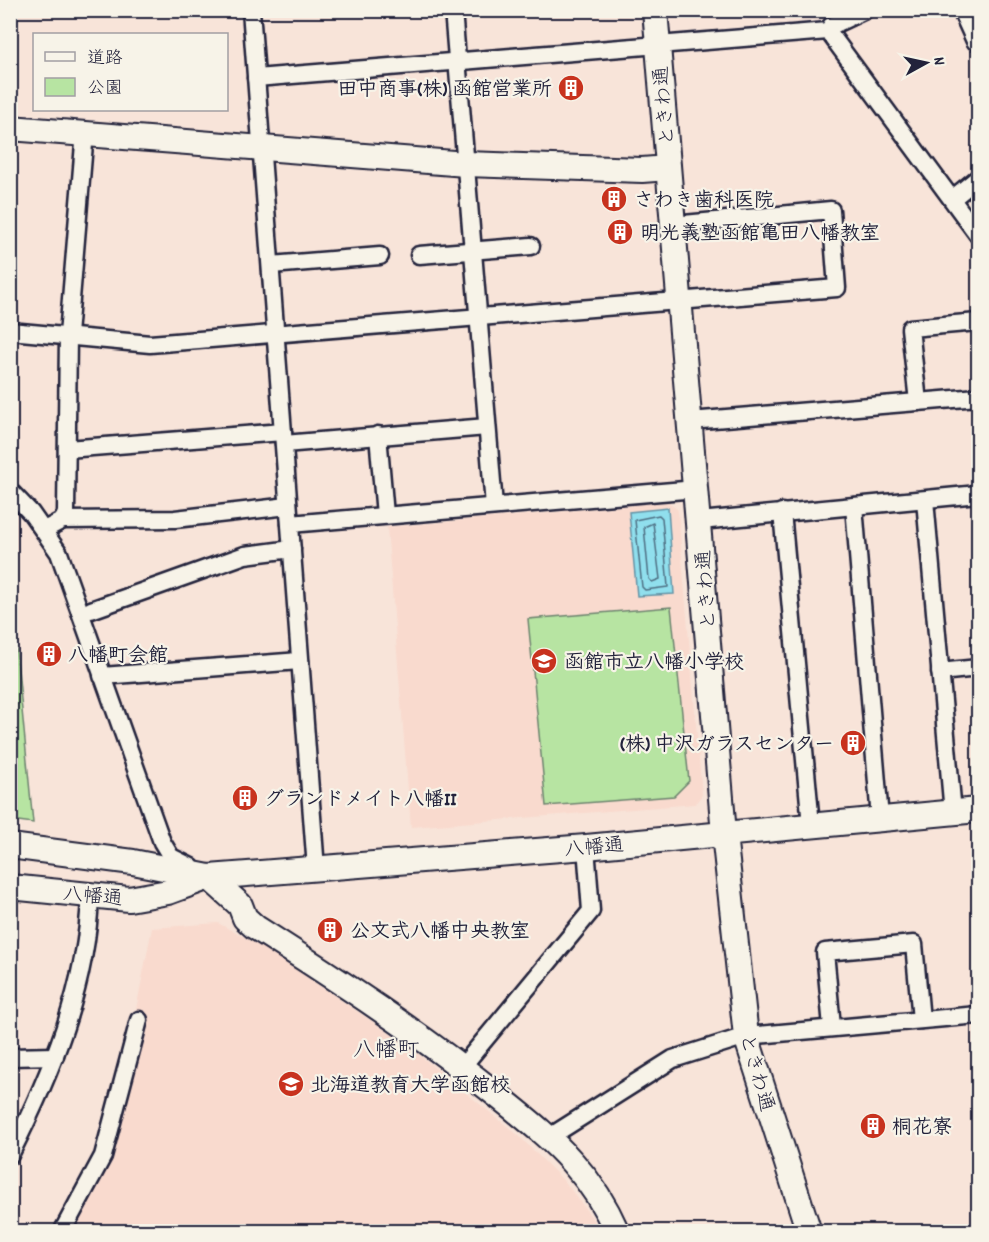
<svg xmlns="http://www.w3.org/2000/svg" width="989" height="1242" viewBox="0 0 989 1242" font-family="Dekko,'Klee One',sans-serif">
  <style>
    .built { fill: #f9dace }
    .green { fill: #b7e4a2; stroke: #6c836e; stroke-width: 1.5 }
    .water { fill: #90dfed; stroke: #6493a6; stroke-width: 1.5 }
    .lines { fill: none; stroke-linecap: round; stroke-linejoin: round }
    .shore { stroke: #4e6e82; stroke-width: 1.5 }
    .street-casing { stroke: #22223b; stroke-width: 21 }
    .secondary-casing { stroke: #22223b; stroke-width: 28 }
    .street { stroke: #f7f3e8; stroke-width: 16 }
    .secondary { stroke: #f7f3e8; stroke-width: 24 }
    .labels { text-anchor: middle; stroke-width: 4.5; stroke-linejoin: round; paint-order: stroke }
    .poi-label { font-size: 20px; font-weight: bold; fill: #22223b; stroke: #f7f3e8; text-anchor: start }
    .street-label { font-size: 20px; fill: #22223b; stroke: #f7f3e8 }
    .quarter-label { font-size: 22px; fill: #22223b; stroke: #f7f3e8 }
  </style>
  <rect width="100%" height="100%" fill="#f8e4d9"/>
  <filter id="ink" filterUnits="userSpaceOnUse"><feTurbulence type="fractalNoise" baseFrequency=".0167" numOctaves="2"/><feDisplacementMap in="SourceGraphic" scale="12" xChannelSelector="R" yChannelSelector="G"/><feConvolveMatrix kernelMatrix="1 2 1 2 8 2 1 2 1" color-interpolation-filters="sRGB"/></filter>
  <g filter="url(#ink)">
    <g class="built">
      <polygon points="669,502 678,510 702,795 695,804 411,827 387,527"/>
      <polygon points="218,923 267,950 408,1046 518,1135 566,1183 602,1231 68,1232 107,1158 152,928"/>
    </g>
    <g class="green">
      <polygon points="671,607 689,781 674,796 546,806 528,619"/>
      <polygon points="15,638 33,823 11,820 10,639"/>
    </g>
    <polygon class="water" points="668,508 674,594 637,596 629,512"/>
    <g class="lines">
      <g class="shore">
        <polygon points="659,515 662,518 668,587 645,590 642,587 635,520"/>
        <polygon points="653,523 660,579 652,582 649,579 644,527"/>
      </g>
      <g class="street-casing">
        <g id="street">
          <polyline points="251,10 316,869"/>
          <polyline points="453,10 494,506"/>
          <polyline points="961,10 975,41"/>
          <polyline points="828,31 978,235"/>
          <polyline points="256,78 828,31 831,26 865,10"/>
          <polyline points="952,199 978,178"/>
          <polyline points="419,255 531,246"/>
          <polyline points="271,265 380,256"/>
          <polyline points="10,331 150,344 837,288 831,210 673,225"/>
          <polyline points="918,402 910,328 978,322"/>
          <polyline points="690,421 978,397"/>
          <polyline points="378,435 385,515"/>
          <polyline points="284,444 487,427"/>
          <polyline points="67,449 283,432"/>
          <polyline points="10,491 31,513 59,553 162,842 171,857 191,867"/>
          <polyline points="925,500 953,813"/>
          <polyline points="854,506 880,819"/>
          <polyline points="782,512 811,825"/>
          <polyline points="63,520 175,519 288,506"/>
          <polyline points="700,521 978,494"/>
          <polyline points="290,524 696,489"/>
          <polyline points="44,530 63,520 66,513 68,335 85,132"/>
          <polyline points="91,610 245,555 292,549"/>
          <polyline points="940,672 978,668"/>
          <polyline points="102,676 300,661"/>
          <polyline points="832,1027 825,952 914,944 921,1020"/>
          <polyline points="10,1057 55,1056"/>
          <polyline points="462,1067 591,911 586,847"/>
          <polyline points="548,1138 673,1059 746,1036 978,1015"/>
          <path d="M10,1155C51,1074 87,987 90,896"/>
          <polyline points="62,1232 103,1156 139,1020"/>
        </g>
      </g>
      <g class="secondary-casing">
        <g id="secondary">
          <polyline points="655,10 724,834 746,1036 809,1232"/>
          <polyline points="10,128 466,164 642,170 668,168"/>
          <polyline points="10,846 133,862 209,877 586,847 978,810"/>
          <path d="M209,877L240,905L245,918L255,927C338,980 421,1034 498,1096C524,1117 551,1138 573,1163C591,1183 606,1207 617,1232"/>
          <polyline points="10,887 129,899 168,892 209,877"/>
        </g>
      </g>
      <use href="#street" class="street"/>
      <use href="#secondary" class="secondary"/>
    </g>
  </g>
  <defs>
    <g id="building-disc" transform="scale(1.35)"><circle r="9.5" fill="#c8321e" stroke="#f7f3e8"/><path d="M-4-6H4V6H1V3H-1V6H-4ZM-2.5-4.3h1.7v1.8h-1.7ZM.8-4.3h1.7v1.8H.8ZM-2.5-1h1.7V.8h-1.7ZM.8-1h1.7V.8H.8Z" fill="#fff"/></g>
    <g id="school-disc" transform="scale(1.35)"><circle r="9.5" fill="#c8321e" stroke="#f7f3e8"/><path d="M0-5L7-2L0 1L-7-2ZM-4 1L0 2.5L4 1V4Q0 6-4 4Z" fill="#fff"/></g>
    <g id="university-disc" transform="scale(1.35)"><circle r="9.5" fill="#c8321e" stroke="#f7f3e8"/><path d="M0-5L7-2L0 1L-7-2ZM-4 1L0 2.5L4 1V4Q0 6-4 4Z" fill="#fff"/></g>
  </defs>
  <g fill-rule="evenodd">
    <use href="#building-disc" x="571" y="88"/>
    <use href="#building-disc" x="614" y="199"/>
    <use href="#building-disc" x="620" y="232"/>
    <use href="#building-disc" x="49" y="654"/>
    <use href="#school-disc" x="544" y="661"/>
    <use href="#building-disc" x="853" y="743"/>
    <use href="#building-disc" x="245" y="798"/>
    <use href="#building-disc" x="330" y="930"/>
    <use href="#university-disc" x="291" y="1084"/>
    <use href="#building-disc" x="873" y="1126"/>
  </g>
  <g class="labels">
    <g class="poi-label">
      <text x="552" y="95" text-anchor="end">田中商事(株) 函館営業所</text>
      <text x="634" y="206">さわき歯科医院</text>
      <text x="640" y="239">明光義塾函館亀田八幡教室</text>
      <text x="68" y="661">八幡町会館</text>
      <text x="564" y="668">函館市立八幡小学校</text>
      <text x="834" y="750" text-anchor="end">(株) 中沢ガラスセンター</text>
      <text x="264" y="805">グランドメイト八幡II</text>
      <text x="350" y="937">公文式八幡中央教室</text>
      <text x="310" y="1091">北海道教育大学函館校</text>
      <text x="892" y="1133">桐花寮</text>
    </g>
    <g class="street-label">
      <text transform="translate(663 106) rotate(-95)" y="7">ときわ通</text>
      <text transform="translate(705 590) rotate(-94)" y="7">ときわ通</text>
      <text transform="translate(594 846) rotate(-5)" y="7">八幡通</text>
      <text transform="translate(93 895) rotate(5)" y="7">八幡通</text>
      <text transform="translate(758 1072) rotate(74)" y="7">ときわ通</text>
    </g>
    <g class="quarter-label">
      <text x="386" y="1056">八幡町</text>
    </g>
  </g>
  <rect width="989" height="1242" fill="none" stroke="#f7f3e8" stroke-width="36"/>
  <rect x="18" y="18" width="953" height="1206" fill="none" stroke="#22223b" stroke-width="2" filter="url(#ink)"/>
  <rect x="33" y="33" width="195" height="78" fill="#f7f3e8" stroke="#a29fa3" stroke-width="1.5"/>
  <rect x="45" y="52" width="30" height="9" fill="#f7f3e8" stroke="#a29fa3" stroke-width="1.5"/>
  <text x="87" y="63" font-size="18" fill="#22223b">道路</text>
  <rect x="45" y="78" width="30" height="18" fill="#b7e4a2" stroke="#a29fa3" stroke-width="1.5"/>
  <text x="87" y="93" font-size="18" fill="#22223b">公園</text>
  <g transform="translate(926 63) rotate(82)" stroke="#f7f3e8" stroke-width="4.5" paint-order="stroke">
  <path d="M0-4.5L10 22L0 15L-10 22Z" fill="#22223b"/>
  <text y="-9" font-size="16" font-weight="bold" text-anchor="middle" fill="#22223b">N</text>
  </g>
</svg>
